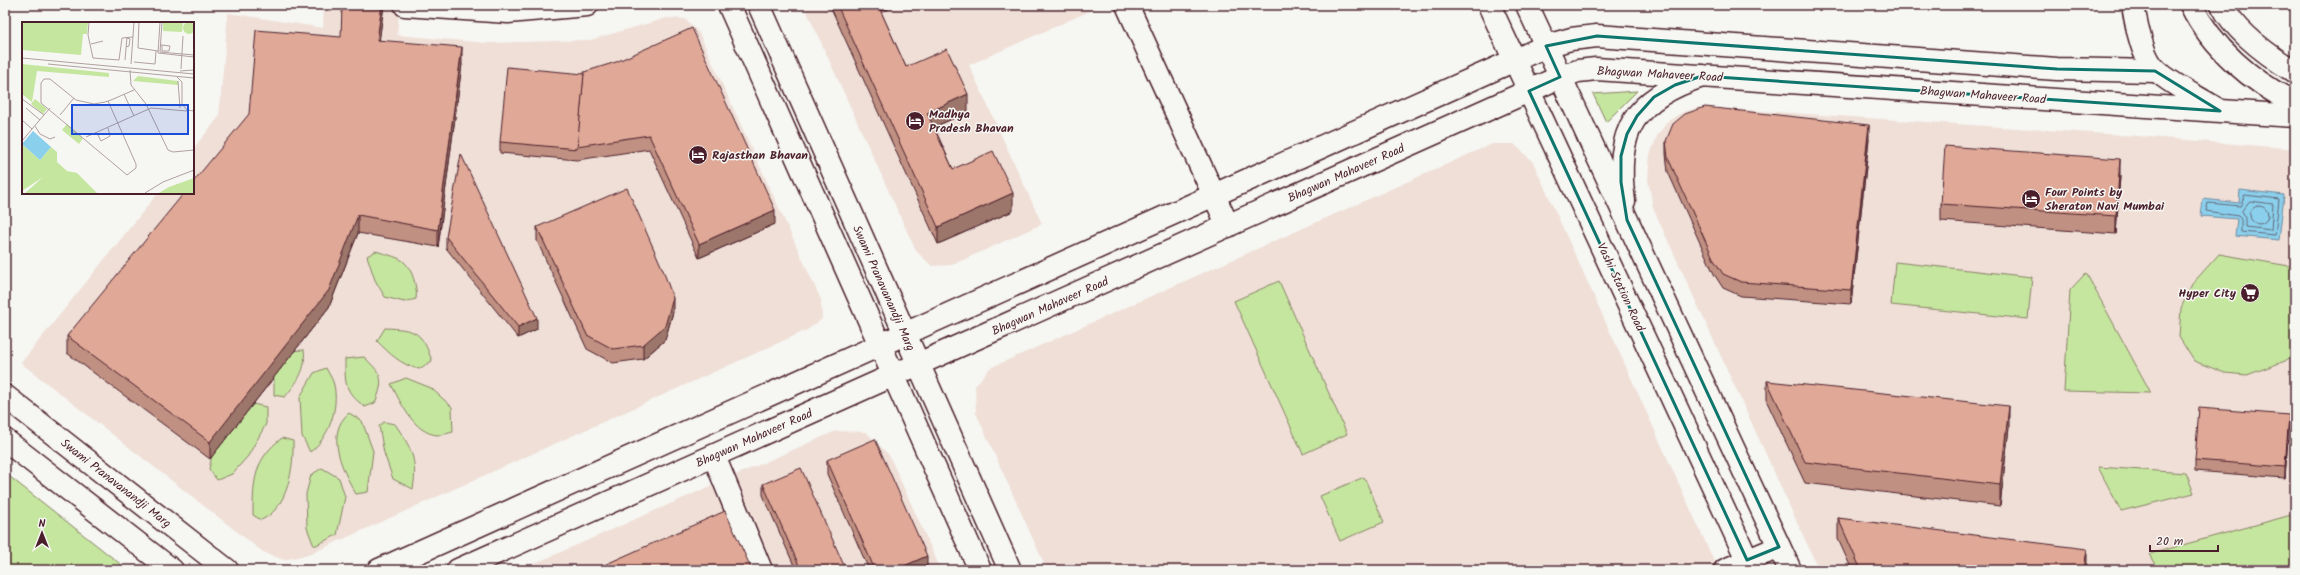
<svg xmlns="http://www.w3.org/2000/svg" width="2300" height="575" viewBox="0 0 2300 575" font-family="Kalam,sans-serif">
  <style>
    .built { fill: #efdfd7 }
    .green { fill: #c5e69f; stroke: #888265 }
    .water { fill: #8ad0ec; stroke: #70899f }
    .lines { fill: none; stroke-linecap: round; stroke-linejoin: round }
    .shore { stroke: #646678; stroke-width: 1 }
    .minor-casing { stroke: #4a1f2b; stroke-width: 25 }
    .major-casing { stroke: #4a1f2b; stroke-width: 25 }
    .highway-casing { stroke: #4a1f2b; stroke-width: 25 }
    .minor { stroke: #f6f6f2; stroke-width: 22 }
    .major { stroke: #f6f6f2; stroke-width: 22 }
    .highway { stroke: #f6f6f2; stroke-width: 22 }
    .wall { fill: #c09082; stroke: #4a1f2b }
    .shaded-wall { fill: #9c766a; stroke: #4a1f2b }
    .building { fill: #dfa897; stroke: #4a1f2b }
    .marked { fill: none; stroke: #0f766e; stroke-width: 3; stroke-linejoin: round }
    .labels { text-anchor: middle; stroke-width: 3; stroke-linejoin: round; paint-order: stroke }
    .street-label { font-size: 12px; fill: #4a1f2b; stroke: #f6f6f2 }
    .poi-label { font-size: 12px; font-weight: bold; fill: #4a1f2b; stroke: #f6f6f2; text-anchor: start }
    .inset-road { fill: none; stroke: #b1a0a2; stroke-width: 1 }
    .view { fill: #1d4ed8; fill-opacity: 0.15; stroke: #1d4ed8; stroke-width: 2 }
    .inset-edge { fill: none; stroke: #4a1f2b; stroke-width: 2 }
  </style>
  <rect width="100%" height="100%" fill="#f6f6f2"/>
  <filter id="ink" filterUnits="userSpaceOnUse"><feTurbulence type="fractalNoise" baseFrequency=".025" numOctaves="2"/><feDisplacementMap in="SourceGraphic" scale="8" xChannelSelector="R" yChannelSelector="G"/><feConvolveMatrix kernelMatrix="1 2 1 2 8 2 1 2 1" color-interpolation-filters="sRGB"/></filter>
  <g filter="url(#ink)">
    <g class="built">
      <polygon points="324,5 400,5 397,35 486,43 590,40 667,18 685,19 699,33 821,300 822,319 807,330 310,554 284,560 263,552 21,363 158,193 193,193 193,149 219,117 228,13 323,28"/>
      <polygon points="804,5 1098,5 1099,7 969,65 1042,224 952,265 932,266 916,251"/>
      <polygon points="1701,107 2138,136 2295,149 2295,570 1819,570 1653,208 1648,179 1650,155 1657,136 1668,121 1683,112"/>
      <polygon points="1492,144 1514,144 1533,162 1718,570 1047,570 976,413 975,386 990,368"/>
      <polygon points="836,431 866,432 889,455 941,570 520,570"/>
    </g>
    <g class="green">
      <polygon points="1637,91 1606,122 1593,94"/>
      <path d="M376,251C384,254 396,256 403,261C412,268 418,288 416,299L404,302L385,297L375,280L367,256Z"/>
      <polygon points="2219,254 2295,267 2295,354 2285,361 2247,375 2225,373 2194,361 2179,337 2181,308 2192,284"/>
      <polygon points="1895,262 2032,277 2028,319 1891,305"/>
      <polygon points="2086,273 2151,393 2064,391 2070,290"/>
      <polygon points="1279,281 1347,434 1303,454 1234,301"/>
      <path d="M385,328C416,329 422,332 432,361L419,369C401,365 390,354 377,341Z"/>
      <path d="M304,350C307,370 297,382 285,397L274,395V369L288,351Z"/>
      <path d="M364,357C382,374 385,379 375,403L365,407C344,391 345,384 345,359Z"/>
      <path d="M326,368C328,373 333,379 334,385C339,408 329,438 310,452L302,436L300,397L314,373Z"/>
      <path d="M406,378L431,388L452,407L453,432C448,433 443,435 438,435C414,434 400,401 391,384Z"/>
      <polygon points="253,404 266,407 266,424 248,456 232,474 217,480 209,469 214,446"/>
      <path d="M349,413L362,421L373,451L368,492L356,494C343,472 324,433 349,413Z"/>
      <path d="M384,422L395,424C411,447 418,460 413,489L393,479L384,453L379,426Z"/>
      <path d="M282,438L293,441C294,467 288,509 261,520L253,515C253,481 254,459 282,438Z"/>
      <polygon points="2098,467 2186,473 2194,493 2121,511"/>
      <polygon points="322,468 339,478 345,497 337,535 314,546 307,528 306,494 311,475"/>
      <polygon points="5,473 128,570 5,570"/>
      <polygon points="1364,477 1384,522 1340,541 1320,496"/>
      <polygon points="2295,514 2295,570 2159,570 2150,554"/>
    </g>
    <polygon class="water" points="2240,190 2284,195 2279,240 2235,236 2237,219 2201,216 2203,199 2239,203"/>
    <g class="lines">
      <g class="shore">
        <polygon points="2245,195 2279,199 2275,235 2241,232 2241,219 2238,216 2206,211 2208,203 2240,206"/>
        <polygon points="2250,201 2273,204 2271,230 2246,227 2246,218 2242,211"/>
        <circle cx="2259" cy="215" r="9"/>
      </g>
      <g class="minor-casing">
        <g id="minor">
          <polyline points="405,5 508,12 587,5"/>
          <polyline points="729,5 980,570"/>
          <polyline points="759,5 1010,570"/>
          <polyline points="1127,5 1228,226"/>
          <path d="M2133,5C2136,23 2142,59 2157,71C2174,86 2198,97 2217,109"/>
          <polyline points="5,396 227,570"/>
          <polyline points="5,440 172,570"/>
          <polyline points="714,456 761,570"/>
          <polyline points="379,570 1546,46 1571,39 1597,36 2057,69 2155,71"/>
          <polyline points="458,570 1560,77 1578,71 1596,69 2295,116"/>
          <polyline points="1725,570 1779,547"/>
        </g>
      </g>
      <g class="major-casing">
        <g id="major">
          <polyline points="1489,5 1752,570"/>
          <polyline points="1527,5 1790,570"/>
          <path d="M2222,5C2236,33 2269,56 2295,72"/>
          <path d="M1624,201C1614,130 1635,98 1702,76"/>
        </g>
      </g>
      <g class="highway-casing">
        <path id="highway" d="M2191,5C2212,48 2252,82 2295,103"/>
      </g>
      <use href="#minor" class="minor"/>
      <use href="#major" class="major"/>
      <use href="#highway" class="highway"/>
    </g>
    <g class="wall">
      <polygon points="384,5 379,40 462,64 438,247 358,233 329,307 210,459 67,353 67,336 341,37"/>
      <polygon points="831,5 897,5 881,12 906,67 968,112 934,127 953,169 1013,211 938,244 831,8"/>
      <polygon points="584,74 775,224 699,258 649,149 577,160 500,153 500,142"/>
      <polygon points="1869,139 1851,304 1741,296 1723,288 1714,274 1668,172 1666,154 1666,141"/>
      <polygon points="2120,176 2116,234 1941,221 1941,204"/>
      <polygon points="537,227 673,312 665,340 643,359 613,363 587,349 537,241"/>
      <polygon points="446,237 537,329 518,338 446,248"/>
      <polygon points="1767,381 2009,427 2000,506 1805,483 1767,402"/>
      <polygon points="2289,426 2285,478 2195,471 2195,460"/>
      <polygon points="827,460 927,570 869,570 827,474"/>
      <polygon points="763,484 846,570 796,570 763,495"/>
      <polygon points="1838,518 2087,570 1852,570 1838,539"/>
    </g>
    <g class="shaded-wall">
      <polygon points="382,5 384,5 377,58 377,40"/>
      <polygon points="875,5 897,5 875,15"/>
      <polygon points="462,47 462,64 438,247 438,230"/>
      <polygon points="968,94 968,112 927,130 927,113"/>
      <polygon points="1869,125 1869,139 1851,304 1851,290"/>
      <polygon points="2120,159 2120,176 2116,234 2116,216"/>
      <polygon points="1013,193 1013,211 938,244 938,227"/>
      <polygon points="775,210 775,224 699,258 699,244"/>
      <polygon points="358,215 358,233 329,307 210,459 210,442"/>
      <polygon points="673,298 673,312 665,340 643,359 643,345"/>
      <polygon points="537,318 537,329 518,338 518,327"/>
      <polygon points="2009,406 2009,427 2000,506 2000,485"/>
      <polygon points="2289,415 2289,426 2285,478 2285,467"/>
      <polygon points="2087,549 2087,570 2084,570"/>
      <polygon points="927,556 927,570 895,570"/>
    </g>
    <g class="building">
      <polygon points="342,5 382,5 377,40 462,47 438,230 358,215 329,290 210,442 67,336 184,193 193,193 193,182 249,114 256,30 341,37"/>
      <polygon points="837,5 878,5 906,67 947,49 968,94 927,113 953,169 993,151 1013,193 938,227"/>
      <polygon points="692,28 775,210 699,244 649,135 577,146 584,72 616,62"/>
      <polygon points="507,67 584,74 577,149 500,142"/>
      <polygon points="1705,107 1869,125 1851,290 1741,282 1723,274 1714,260 1668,158 1666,141 1673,124 1685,114"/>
      <polygon points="1945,146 2120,159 2116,216 1941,204"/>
      <polygon points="461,154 537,318 518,327 446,237"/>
      <polygon points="627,188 663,270 673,298 665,326 643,345 613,349 587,335 537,227"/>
      <polygon points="1767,381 2009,406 2000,485 1805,462"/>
      <polygon points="2199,408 2289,415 2285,467 2195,460"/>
      <polygon points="875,439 927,556 895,570 875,570 827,460"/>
      <polygon points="801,468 846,570 801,570 763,484"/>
      <polygon points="725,511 752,570 593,570"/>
      <polygon points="1838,518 2087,549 2084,570 1861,570"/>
    </g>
  </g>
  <path class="marked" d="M1597,36L2057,69L2155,71L2220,111L1702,76L1675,85L1654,97L1637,116L1627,134L1621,156V182L1627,220L1779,547L1747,560L1529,91L1560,77L1546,46Z"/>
  <defs>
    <g id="hotel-disc" transform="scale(1)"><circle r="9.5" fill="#4a1f2b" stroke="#f6f6f2"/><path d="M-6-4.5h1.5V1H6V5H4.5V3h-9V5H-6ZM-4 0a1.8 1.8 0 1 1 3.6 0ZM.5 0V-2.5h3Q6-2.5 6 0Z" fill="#fff"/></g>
    <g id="supermarket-disc" transform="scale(1)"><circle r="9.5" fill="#4a1f2b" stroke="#f6f6f2"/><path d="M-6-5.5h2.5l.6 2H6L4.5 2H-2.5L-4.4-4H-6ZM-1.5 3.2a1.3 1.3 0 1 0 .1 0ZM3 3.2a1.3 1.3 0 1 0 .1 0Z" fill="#fff"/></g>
  </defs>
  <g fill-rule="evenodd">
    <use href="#hotel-disc" x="915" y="121"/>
    <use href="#hotel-disc" x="698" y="155"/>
    <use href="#hotel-disc" x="2031" y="199"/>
    <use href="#supermarket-disc" x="2250" y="293"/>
  </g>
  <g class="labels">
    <g class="street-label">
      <text transform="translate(1660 74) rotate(3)" y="4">Bhagwan Mahaveer Road</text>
      <text transform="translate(1983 95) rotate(4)" y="4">Bhagwan Mahaveer Road</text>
      <text transform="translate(1346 173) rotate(-24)" y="4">Bhagwan Mahaveer Road</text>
      <text transform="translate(1621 287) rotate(65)" y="4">Vashi Station Road</text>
      <text transform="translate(884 288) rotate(66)" y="4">Swami Pranavanandji Marg</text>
      <text transform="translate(1050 306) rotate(-24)" y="4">Bhagwan Mahaveer Road</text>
      <text transform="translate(754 438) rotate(-24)" y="4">Bhagwan Mahaveer Road</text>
      <text transform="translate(116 483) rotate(38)" y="4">Swami Pranavanandji Marg</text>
    </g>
    <g class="poi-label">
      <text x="929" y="118">Madhya<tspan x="929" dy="14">Pradesh Bhavan</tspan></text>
      <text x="712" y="159">Rajasthan Bhavan</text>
      <text x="2045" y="196">Four Points by<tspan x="2045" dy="14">Sheraton Navi Mumbai</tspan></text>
      <text x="2236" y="297" text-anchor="end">Hyper City</text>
    </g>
  </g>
  <g transform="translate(22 22)">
    <rect width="172" height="172" fill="#f6f6f2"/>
    <path d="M0,0H66L65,12H61L59,33L0,28ZM141,0H161L160,10L141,9ZM161 6a6 6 0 1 1 12 0a6 6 0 1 1-12 0ZM0,42L87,51V55L15,49L10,80L0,72ZM116,54L156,59V63L111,59ZM13,77L25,87L21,92L9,82ZM45,102L61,116L57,122L40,108ZM0,122L18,138L29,125L35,130V140L45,149L55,151L76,172H2L21,155L0,169ZM172,156V172H135L147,165Z" fill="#c5e69f"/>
    <path d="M11,109L29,125L18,138L0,122Z" fill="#8ad0ec"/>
    <path class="inset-road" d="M67,0L66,13L71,36L97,38L100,16L111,15M117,0L116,26L136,29M138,0L136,31L172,35M140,0L138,30L172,33M69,22L81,19M138,23H140L148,24L147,29H140V23M104,25L107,24L108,17L105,16M0,36L172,52M103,38L105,15M112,40L133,42L134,29M26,42L172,56M109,42L112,0M159,47L161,14M108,48L109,63L124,82L146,128L151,130L172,128M158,49L172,48M155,55L160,60V82L165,88L172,89M156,59L158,86M102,72L112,94M0,77L22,93M86,79L114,142V146L105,153L19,81V61L22,57H28L54,78L72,82L83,80L89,78L112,68M4,86L18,98M38,93L52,76M0,98L10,107L28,86M13,104L18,112L28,117L33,115M75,111L79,119L88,114L86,106M64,115L129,86L165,89M0,119L10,107M123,171L141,160L172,148"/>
    <path class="view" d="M50,83H166V112H50Z"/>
    <rect width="172" height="172" class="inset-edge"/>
  </g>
  <rect width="2300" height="575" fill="none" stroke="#f6f6f2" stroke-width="20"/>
  <rect x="10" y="10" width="2280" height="555" fill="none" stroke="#4a1f2b" stroke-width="1.5" filter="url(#ink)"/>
  <g transform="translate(42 533)" stroke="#f6f6f2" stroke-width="3" paint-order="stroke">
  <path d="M0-3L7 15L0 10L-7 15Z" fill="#4a1f2b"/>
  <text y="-6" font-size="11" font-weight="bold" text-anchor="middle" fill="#4a1f2b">N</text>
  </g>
  <path d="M2150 545v6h68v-6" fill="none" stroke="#4a1f2b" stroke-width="2"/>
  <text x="2156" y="545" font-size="12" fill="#4a1f2b" stroke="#f6f6f2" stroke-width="3" paint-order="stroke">20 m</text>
</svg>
